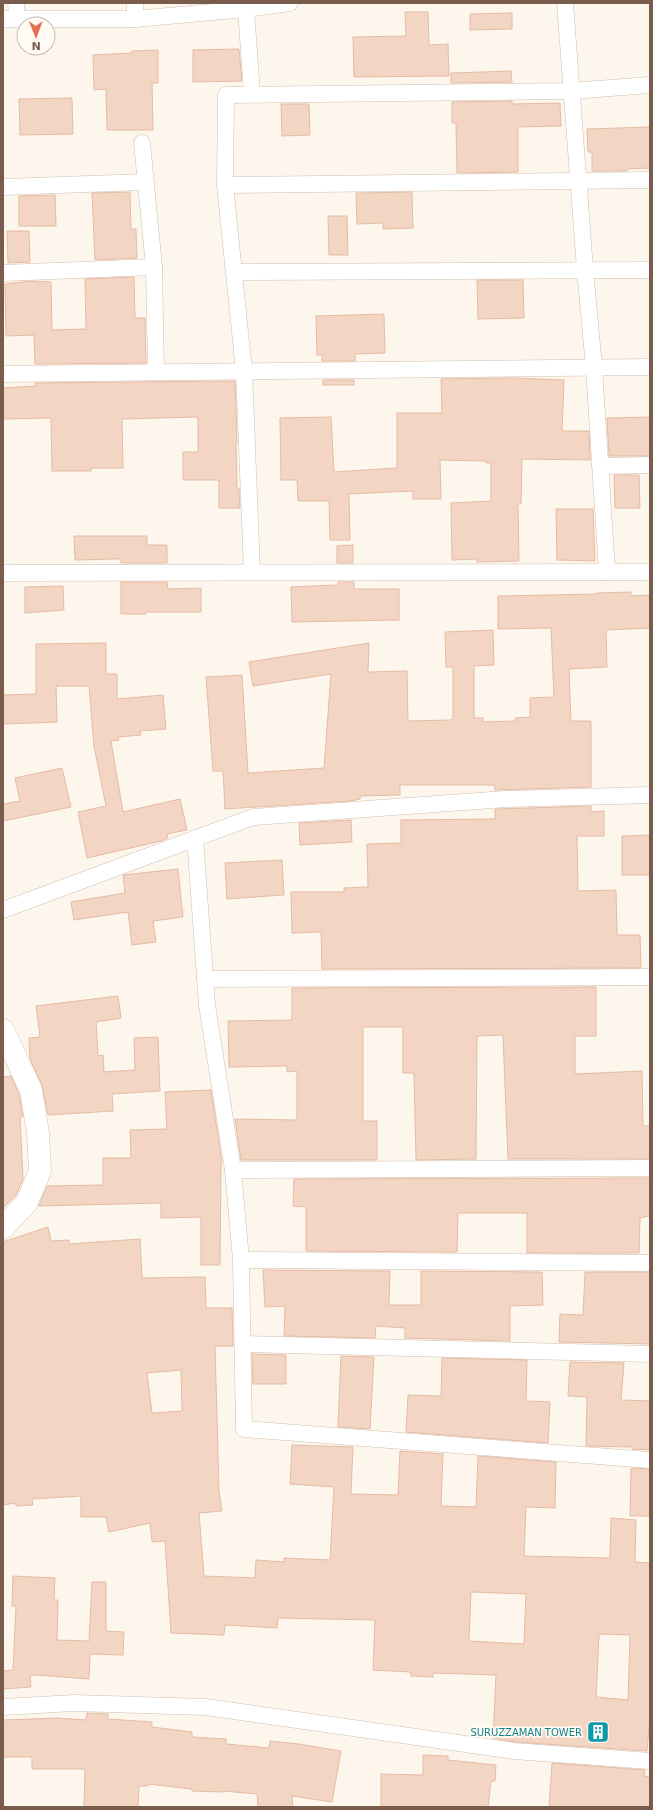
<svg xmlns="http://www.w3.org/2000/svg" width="653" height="1810" viewBox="0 0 653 1810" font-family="'DejaVu Sans',sans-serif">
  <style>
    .building { fill: #f3d5c3; stroke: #e6bba3; fill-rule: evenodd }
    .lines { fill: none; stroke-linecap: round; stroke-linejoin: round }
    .street-casing { stroke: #d1beb0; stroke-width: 17 }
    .secondary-casing { stroke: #d6c0b0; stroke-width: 23 }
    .street { stroke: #fff; stroke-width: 16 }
    .secondary { stroke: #fff; stroke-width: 22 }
    .labels { text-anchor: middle; stroke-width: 3.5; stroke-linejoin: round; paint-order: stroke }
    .culture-label { font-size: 10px; fill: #0d838f; stroke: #fffaf3; text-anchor: end }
  </style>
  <rect width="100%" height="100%" fill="#fdf6ec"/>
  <g class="building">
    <polygon points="405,12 428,12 429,45 448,44 449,76 354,77 353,37 406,36"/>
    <polygon points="512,13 512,29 470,30 470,14"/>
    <polygon points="239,49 242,81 193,82 193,50"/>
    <polygon points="158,50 158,83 152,83 153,130 107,130 106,89 94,90 93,55 132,53 132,51"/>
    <polygon points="511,71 512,82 451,83 451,73"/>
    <polygon points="72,98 73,134 20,135 19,99"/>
    <polygon points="512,101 512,104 560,103 561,126 518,127 518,172 457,173 456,123 452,123 452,102"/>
    <polygon points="281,104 309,104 310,135 282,136"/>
    <polygon points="650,127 650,168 627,169 627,171 592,171 592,152 588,152 587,129"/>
    <polygon points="130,192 131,229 136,229 137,258 95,260 92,193"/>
    <polygon points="412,192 413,228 383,229 383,223 357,224 356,193"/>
    <polygon points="55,195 56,226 19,226 19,196"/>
    <polygon points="328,216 347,216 348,255 329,255"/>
    <polygon points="7,231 29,231 30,262 8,263"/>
    <polygon points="134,277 135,318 145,318 146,363 35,364 34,335 6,336 5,284 30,281 51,282 52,330 86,329 85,279"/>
    <polygon points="477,280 523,280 524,318 478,319"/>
    <polygon points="384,314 385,353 355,354 355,361 322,361 322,355 317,355 316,316"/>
    <polygon points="515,378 564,380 562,431 589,431 590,460 522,459 521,504 518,504 519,561 477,562 477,559 452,560 451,503 491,501 491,463 486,463 486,461 440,460 441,499 413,499 413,491 349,494 350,540 330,540 329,501 298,501 297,480 281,480 280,418 331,417 334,472 397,468 397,413 442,413 441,379"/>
    <rect x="323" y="380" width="31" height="5"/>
    <polygon points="235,381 237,442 236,442 237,488 239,488 240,508 219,508 219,480 183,480 183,452 198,452 198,417 122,419 123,468 91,468 91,471 52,471 51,418 3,419 3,388 35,386 35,383"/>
    <polygon points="650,417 650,456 609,456 607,418"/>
    <polygon points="614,475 639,475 640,508 615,508"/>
    <polygon points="556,509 593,509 595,561 557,560"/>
    <polygon points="74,536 147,536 147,545 167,545 167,563 121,563 121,559 115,559 75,560"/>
    <polygon points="353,545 353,563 337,563 337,546"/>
    <polygon points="121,582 167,582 168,589 201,588 201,612 146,612 146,614 121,614"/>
    <polygon points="338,582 354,582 354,589 399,589 399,620 292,622 291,587 338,585"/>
    <polygon points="63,586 64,610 25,613 25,587"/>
    <polygon points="631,592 631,596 650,595 650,628 606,630 607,667 569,669 571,721 591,721 591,787 495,790 494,785 400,785 400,795 360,796 360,799 350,801 225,809 223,771 213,771 206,677 242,675 248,773 324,768 331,674 253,686 249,662 369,643 368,672 407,671 408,721 451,720 453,718 453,667 446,667 445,632 493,630 494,665 474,666 474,718 483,718 483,722 515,721 515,718 530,717 530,698 554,697 551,628 498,629 498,596 597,594 597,593"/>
    <polygon points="106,643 106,674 117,674 117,699 163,695 166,729 140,731 141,735 118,737 119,740 111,741 123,812 180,799 187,830 167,834 168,838 161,841 87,858 78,812 106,806 94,746 89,686 56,686 57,722 3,724 3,695 36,694 36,644"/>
    <polygon points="62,768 71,807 3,821 3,804 20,801 15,778"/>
    <polygon points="591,806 591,812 604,811 604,836 577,836 578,891 616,890 617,935 640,935 641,968 322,969 321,932 292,933 291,892 344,892 344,888 368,887 367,844 401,843 401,820 495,819 495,809"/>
    <polygon points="351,820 352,842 300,845 299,823"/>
    <polygon points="650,835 650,875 622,875 622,836"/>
    <polygon points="282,860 284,895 227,899 225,863"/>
    <polygon points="178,869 183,917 153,921 156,942 132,945 128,912 74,920 71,902 125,893 123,875"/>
    <polygon points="596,987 596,1036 575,1036 575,1074 642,1071 643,1126 650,1126 650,1159 508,1159 503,1035 477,1036 476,1159 416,1160 414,1073 403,1073 403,1027 363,1027 363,1121 377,1121 377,1160 241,1160 235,1119 297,1120 297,1071 287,1072 287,1066 229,1067 228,1021 292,1020 292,988"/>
    <polygon points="118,996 121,1018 96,1022 98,1056 103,1055 104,1072 135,1070 134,1038 158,1037 160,1091 112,1094 113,1111 48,1115 42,1085 30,1059 29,1038 40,1037 36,1006"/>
    <polygon points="11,1076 19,1094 23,1117 20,1117 23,1179 16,1195 3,1208 3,1077"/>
    <polygon points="211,1090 222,1163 221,1163 220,1265 201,1265 201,1217 161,1218 161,1203 39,1206 47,1186 103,1185 103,1158 131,1158 130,1130 167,1129 165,1092"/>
    <polygon points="650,1178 650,1216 640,1218 639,1253 527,1253 527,1213 458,1213 457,1252 306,1251 306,1207 293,1206 294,1179"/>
    <path d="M48,1227L51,1241L69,1240V1244L140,1239L142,1278L205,1277L206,1308H232L233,1346H215L219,1491L222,1511L199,1513L204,1576L255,1578L256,1560L284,1562V1558L330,1560L334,1487L290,1484L292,1445L353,1447L351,1494L398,1495L400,1451L443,1454L441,1506L476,1507L478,1456L556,1462L555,1508L526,1507L524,1556L610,1558L611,1518L636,1520L635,1562L650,1563V1716L647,1751L515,1742L493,1738L496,1675L433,1673V1677L411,1676V1672L373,1670L375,1620L278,1618L277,1628L225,1625L224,1635L171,1633L165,1541L152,1542L150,1523L109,1532L106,1517H81V1496L32,1499L33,1505L16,1506V1503L3,1505V1242ZM181,1370L182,1411L152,1413L147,1373ZM471,1592L526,1594L524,1644L469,1641ZM599,1634L630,1635L628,1700L596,1697Z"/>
    <polygon points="263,1270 390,1271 389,1305 421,1305 421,1271 542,1272 543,1305 510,1306 510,1341 405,1338 405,1328 376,1326 375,1338 284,1336 285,1306 265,1307"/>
    <polygon points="585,1272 650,1272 650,1344 559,1342 560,1314 583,1315"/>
    <polygon points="252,1354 286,1355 286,1384 253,1384"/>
    <polygon points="341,1356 374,1357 370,1429 338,1427"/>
    <polygon points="442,1358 527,1360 526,1401 550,1402 548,1443 406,1432 408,1395 441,1396"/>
    <polygon points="570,1362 624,1363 621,1400 650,1401 650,1450 632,1449 632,1447 586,1446 587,1397 568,1396"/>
    <polygon points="631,1468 650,1469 650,1516 630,1516"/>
    <polygon points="13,1576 55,1578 54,1600 58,1600 57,1640 89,1641 92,1582 106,1582 106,1631 124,1632 123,1655 90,1654 89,1679 36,1675 30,1676 31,1687 3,1689 3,1671 13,1670 16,1606 12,1606"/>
    <polygon points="87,1713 108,1714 108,1719 152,1722 152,1727 192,1732 192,1737 226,1739 226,1744 269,1748 270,1741 299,1744 341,1751 332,1802 292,1796 293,1807 258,1807 257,1794 223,1791 223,1792 192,1791 192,1789 148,1784 148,1786 139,1786 138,1807 84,1807 85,1769 32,1769 32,1757 3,1757 3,1720 58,1718 86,1720"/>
    <polygon points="423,1755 448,1756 448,1760 496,1765 495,1781 491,1781 488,1807 381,1807 381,1774 423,1775"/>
    <polygon points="552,1763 645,1770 644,1776 650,1777 650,1807 549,1807"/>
  </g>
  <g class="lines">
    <g class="street-casing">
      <g id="street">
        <polyline points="16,3 17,18"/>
        <polyline points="135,3 135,19"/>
        <polyline points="242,3 246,9 252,94"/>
        <polyline points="565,3 585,269 594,367 607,572"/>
        <polyline points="3,19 135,19 246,9 290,3"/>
        <polyline points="142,143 154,267 156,372"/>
        <polyline points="225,185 650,180"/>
        <polyline points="3,187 145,182"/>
        <polyline points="234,272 650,270"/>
        <polyline points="3,273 154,267"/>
        <polyline points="3,374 650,367"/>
        <polyline points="600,466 650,465"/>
        <polyline points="252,571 244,371 225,185 226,95 571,91 650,85"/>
        <polyline points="3,573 650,572"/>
        <polyline points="195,838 207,1005 233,1170 241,1260 244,1429 650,1460"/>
        <polyline points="3,910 253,817 506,799 650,795"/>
        <polyline points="205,979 650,977"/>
        <polyline points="233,1170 650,1168"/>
        <polyline points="241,1260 650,1263"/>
        <polyline points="243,1344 650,1354"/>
        <polyline points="3,1707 74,1703 206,1707 514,1751 650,1761"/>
      </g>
    </g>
    <g class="secondary-casing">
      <polyline id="secondary" points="3,1030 31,1090 38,1133 40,1171 27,1202 3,1228"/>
    </g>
    <use href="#street" class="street"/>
    <use href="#secondary" class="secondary"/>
  </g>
  <defs>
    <g id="building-square" transform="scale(1.15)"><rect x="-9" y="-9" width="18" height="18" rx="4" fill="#0f9aa8" stroke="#fffaf3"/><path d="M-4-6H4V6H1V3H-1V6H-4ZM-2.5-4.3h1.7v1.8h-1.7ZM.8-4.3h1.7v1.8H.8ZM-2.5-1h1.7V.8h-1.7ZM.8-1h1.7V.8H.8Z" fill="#fff"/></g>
  </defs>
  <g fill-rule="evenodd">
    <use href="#building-square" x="598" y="1732"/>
  </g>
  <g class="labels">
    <g class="culture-label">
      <text x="582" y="1736">SURUZZAMAN TOWER</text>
    </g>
  </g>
  <rect width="653" height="1810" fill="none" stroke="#7a5c4d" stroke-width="8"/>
  <g transform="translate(36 36) rotate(179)"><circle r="19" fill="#fffaf3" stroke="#cabbb1"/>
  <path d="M0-3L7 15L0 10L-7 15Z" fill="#e76f51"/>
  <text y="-6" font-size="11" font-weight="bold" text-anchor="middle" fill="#7a5c4d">N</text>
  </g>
</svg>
